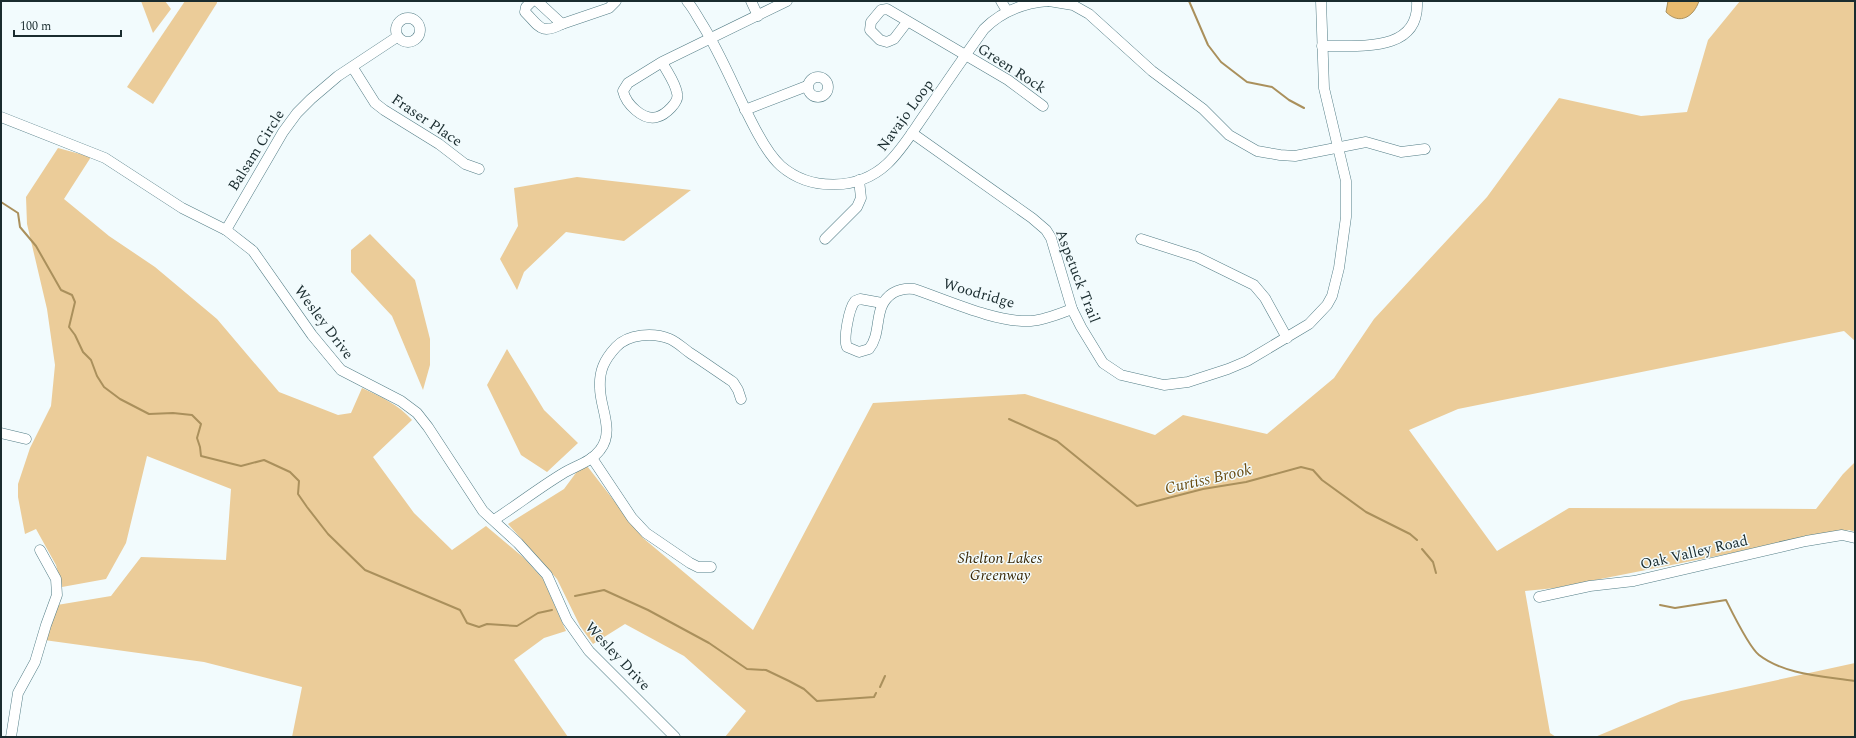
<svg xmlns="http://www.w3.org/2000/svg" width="1856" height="738" viewBox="0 0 1856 738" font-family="Spectral,serif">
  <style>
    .green { fill: #ebcc99 }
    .water { fill: #e8bb6f; stroke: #aa905c }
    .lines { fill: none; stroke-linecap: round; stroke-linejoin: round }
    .stream { stroke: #aa905c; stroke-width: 2 }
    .minor-casing { stroke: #537d86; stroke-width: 11 }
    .minor { stroke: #fff; stroke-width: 10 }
    .labels { text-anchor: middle; stroke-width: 3; stroke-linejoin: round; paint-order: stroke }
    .street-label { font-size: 15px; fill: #1a2c2f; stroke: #f2fbfd }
    .park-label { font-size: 15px; font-style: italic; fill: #3b2907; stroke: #f2fbfd }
    .water-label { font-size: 16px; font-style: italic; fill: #6a4c11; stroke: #f2fbfd }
  </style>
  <rect width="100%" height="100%" fill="#f2fbfd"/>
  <g class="green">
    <polygon points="141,1 165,1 171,9 153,33"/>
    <polygon points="185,1 217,1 217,3 153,104 127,87"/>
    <polygon points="1740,1 1855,1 1855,341 1844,331 1458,409 1409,430 1497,551 1569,508 1816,509 1843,474 1855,462 1855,532 1849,530 1555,588 1525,591 1550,733 1556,737 725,737 746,711 684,656 625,624 593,644 580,626 557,579 508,524 564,489 584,462 643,538 753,630 873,403 1025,394 1155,435 1183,415 1267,434 1334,378 1374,319 1487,197 1559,98 1641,116 1687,112 1708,40"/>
    <path d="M58,148L91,157L64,199L109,236L155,267L217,319L279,392L338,415L351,413L362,388C381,397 398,404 412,420L373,457L414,513L452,550L486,526L524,558L543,579L566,631L544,638L514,660L568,737H292L302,687L204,662L44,640L57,605L111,596L141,557L226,560L231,489L147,456L126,543L106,579L62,587L56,565L36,529L25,534L18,497V484L30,448L51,406L55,365L47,309L27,224L26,197Z"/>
    <polygon points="577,177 691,190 624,241 566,232 524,272 517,290 500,259 518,226 514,188"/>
    <polygon points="370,234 415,280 430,339 430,365 423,390 392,316 351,272 351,250"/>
    <polygon points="507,349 544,410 578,443 547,472 521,455 487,385"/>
    <polygon points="1855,663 1855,737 1595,737 1681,701"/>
  </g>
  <path class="water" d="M1668,1H1699C1694,16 1680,26 1666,12Z"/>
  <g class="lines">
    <g class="stream">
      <polyline points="1189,1 1208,45 1221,62 1247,82 1272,87 1289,100 1304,108"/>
      <polyline points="1,202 18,213 20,227 36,246 61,290 72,295 75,302 69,327 75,335 83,352 91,360 97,376 104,387 120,399 149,414 173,413 192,415 201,424 197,438 200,447 201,456 241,466 264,460 290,472 299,481 298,494 307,507 328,534 365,570 460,610 467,623 479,627 487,624 517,626 538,613 552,610"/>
      <polyline points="1009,419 1057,441 1137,506 1203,489 1246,482 1301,467 1313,470 1322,480 1366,512 1410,534 1417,540"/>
      <polyline points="1422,549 1433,562 1436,573"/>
      <polyline points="575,596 604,590 648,610 709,643 747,669 766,670 789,681 804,689 817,701 874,697 876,693"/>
      <path d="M1660,605L1675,608L1726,600C1732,612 1749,647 1759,655C1785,675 1823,676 1855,681"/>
      <polyline points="880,687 885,676"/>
    </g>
    <g class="minor-casing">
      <g id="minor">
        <path d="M532,1L526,7L525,12C540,27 541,35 562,24L537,1"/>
        <path d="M687,1C693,8 697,16 702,24C724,59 738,98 758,134C764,145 771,157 781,166C810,191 858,191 887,164C902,150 913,131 925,114C944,86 964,57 984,29C1002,11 1023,3 1048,1"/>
        <polyline points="751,1 758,16"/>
        <polyline points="1001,1 1007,11"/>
        <polyline points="1049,1 1073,5 1089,14 1152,71 1203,109 1229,135 1257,151 1280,155 1295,156 1366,142 1401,152 1425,149"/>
        <circle cx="408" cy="30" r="12"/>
        <polyline points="907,22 894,39 887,42 880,40 870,30 871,22 881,10 887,9 1008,80 1043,106"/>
        <polyline points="562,24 609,8 616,1"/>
        <path d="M1322,46C1357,45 1420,54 1417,1"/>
        <path d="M662,62C667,72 675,82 677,93C680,102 665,115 657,117C643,121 626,104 623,91L628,83L662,62L787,1"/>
        <polyline points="353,68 375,103 384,110 439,144 465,164 479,169"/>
        <circle cx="818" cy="87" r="10"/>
        <polyline points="745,110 807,86"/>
        <polyline points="1,117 105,158 182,208 226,230 253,251 312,335 341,370 401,401 417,413 428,427 483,511 518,543 547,575 567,620 589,651 675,737"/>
        <polyline points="912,133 1032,218 1046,230 1051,238 1072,309 1081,327 1103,363 1121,375 1164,385 1188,382 1228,369 1247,361 1309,324 1327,305 1332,296 1339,268 1346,217 1346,181 1324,88 1321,1"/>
        <polyline points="226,230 283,132 297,113 311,99 338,76 397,37"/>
        <polyline points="825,239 857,207 861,198 859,180"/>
        <polyline points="1141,239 1197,257 1254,285 1265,298 1287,338"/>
        <path d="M882,303L860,299L855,301C849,308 843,339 847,347L859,352L869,349C883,332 872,306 893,293C900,289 906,288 914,289C947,300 996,323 1031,321C1045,320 1059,314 1072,309"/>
        <polyline points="1,433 26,439"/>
        <polyline points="592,458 632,518 646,533 690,563 698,567 711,567"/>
        <path d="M494,520C517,505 539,488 562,474C575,466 591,462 600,450C615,431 600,408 600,388C599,371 604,360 616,347C628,334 653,332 670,339C677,342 683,348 690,353C704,362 718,372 733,382L738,390L741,399"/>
        <polyline points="1539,597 1590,586 1634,581 1806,541 1842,535 1855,538"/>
        <polyline points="11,737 18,693 35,662 46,625 57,595 56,579 40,550"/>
      </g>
    </g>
    <use href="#minor" class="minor"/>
  </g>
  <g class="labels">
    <g class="street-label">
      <text transform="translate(1012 68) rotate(33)" y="5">Green Rock</text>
      <text transform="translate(905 115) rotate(-54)" y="5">Navajo Loop</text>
      <text transform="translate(427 120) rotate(34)" y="5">Fraser Place</text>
      <text transform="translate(256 150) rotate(-58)" y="5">Balsam Circle</text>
      <text transform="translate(1078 276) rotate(69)" y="5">Aspetuck Trail</text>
      <text transform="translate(979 293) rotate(16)" y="5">Woodridge</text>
      <text transform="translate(324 322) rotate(53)" y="5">Wesley Drive</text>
      <text transform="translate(1694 552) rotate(-13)" y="5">Oak Valley Road</text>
      <text transform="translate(618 656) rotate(47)" y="5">Wesley Drive</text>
    </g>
    <g class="park-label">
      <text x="1000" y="563">Shelton Lakes<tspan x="1000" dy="17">Greenway</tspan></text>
    </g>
    <g class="water-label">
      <text transform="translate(1208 478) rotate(-13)" y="6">Curtiss Brook</text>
    </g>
  </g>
  <rect width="1856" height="738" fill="none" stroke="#1a2c2f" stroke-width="4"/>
  <path d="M14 30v6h107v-6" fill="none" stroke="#1a2c2f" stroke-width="2"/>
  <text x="20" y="30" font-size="12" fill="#1a2c2f" stroke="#f2fbfd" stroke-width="3" paint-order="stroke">100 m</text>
</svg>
